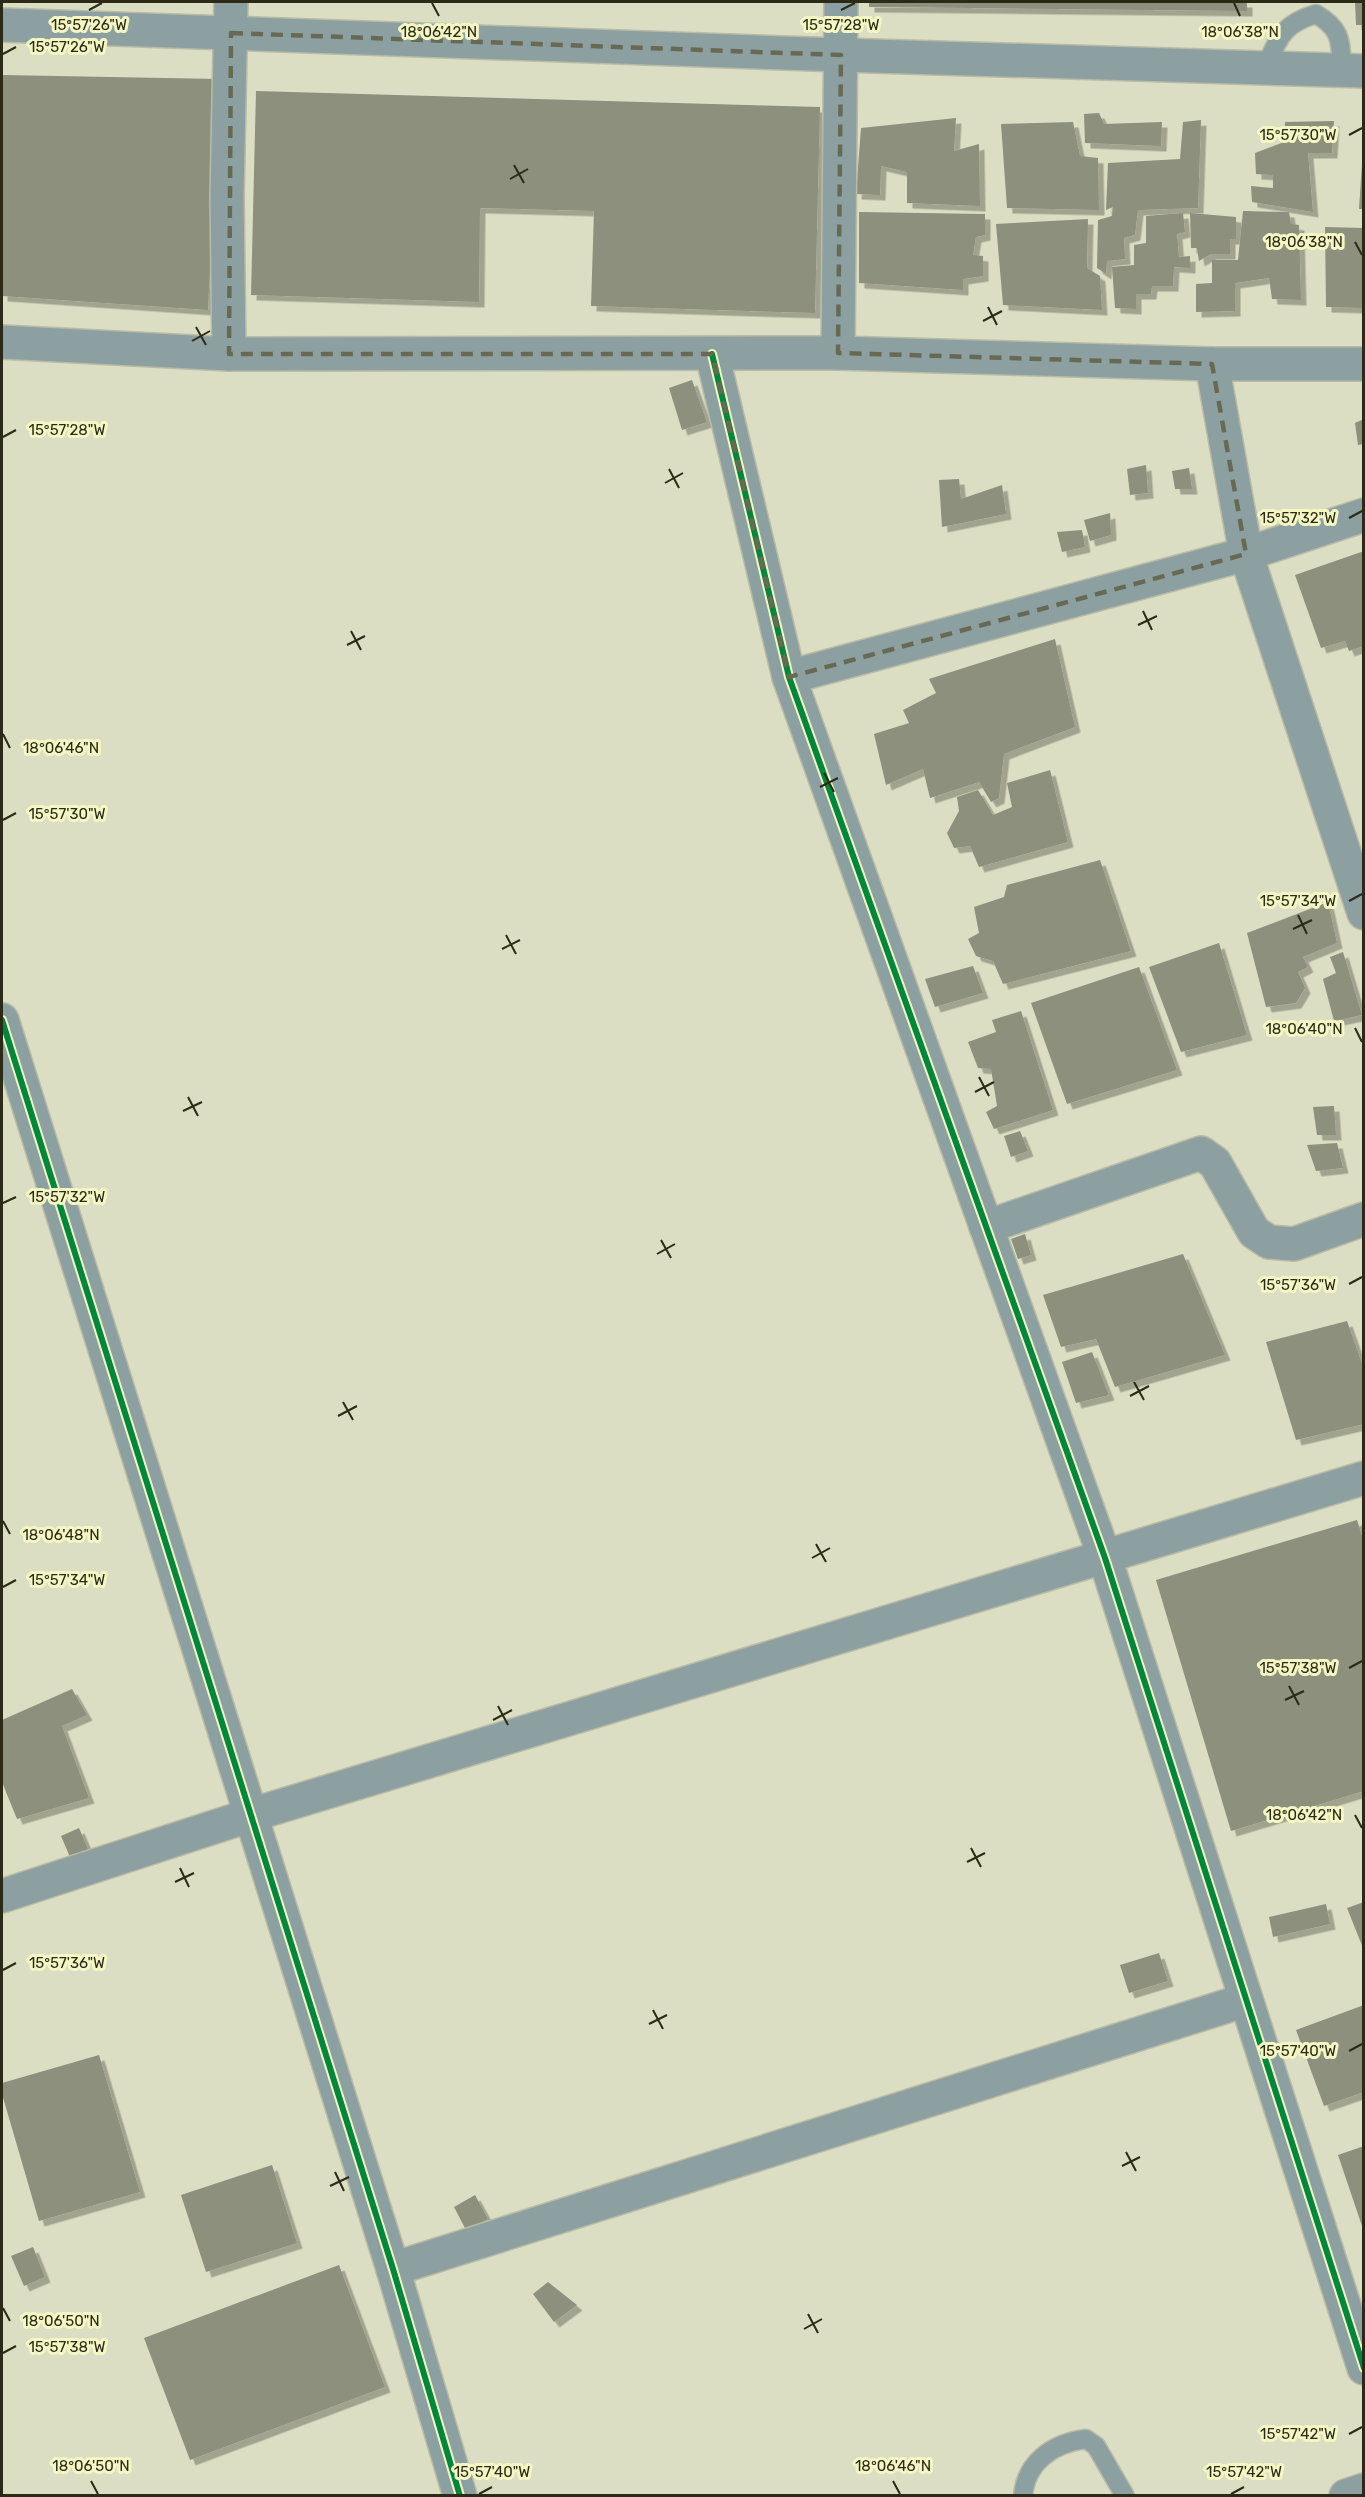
<svg xmlns="http://www.w3.org/2000/svg" width="1365" height="2497" viewBox="0 0 1365 2497" font-family="Rubik,sans-serif">
  <style>
    .building { fill: #8c907d; filter: url(#shadow) }
    .lines { fill: none; stroke-linecap: round; stroke-linejoin: round }
    .service-casing { stroke: #babba6; stroke-width: 21 }
    .minor-casing { stroke: #babba6; stroke-width: 36 }
    .service { stroke: #8ca0a1; stroke-width: 18 }
    .minor { stroke: #8ca0a1; stroke-width: 33 }
    .cycleway-casing { stroke: #f4f7c3; stroke-width: 10 }
    .cycleway { stroke: #00873e; stroke-width: 6 }
    .marked { fill: none; stroke: #686953; stroke-width: 4.5; stroke-dasharray: 12 8; stroke-linejoin: round }
    .ticks { fill: none; stroke: #2a2a17; stroke-width: 2 }
    .ticks-label { font-size: 15px; text-anchor: middle; fill: #2a2a17; stroke: #f4f7c3; stroke-width: 6; stroke-linejoin: round; paint-order: stroke }
  </style>
  <defs>
    <filter id="shadow"><feDropShadow dx="5.5" dy="5.5" stdDeviation="0" flood-color="#0004"/></filter>
  </defs>
  <rect width="100%" height="100%" fill="#dcdec3"/>
  <g class="building">
    <polygon points="869,2 1247,2 1247,11 869,7"/>
    <polygon points="1355,2 1364,2 1364,25 1356,25"/>
    <polygon points="2,75 219,79 208,310 2,296"/>
    <polygon points="256,91 820,107 815,313 591,306 594,211 480,208 479,302 251,295"/>
    <polygon points="1099,113 1104,124 1162,122 1161,146 1085,143 1084,114"/>
    <polygon points="956,118 954,151 979,144 980,206 907,203 907,172 881,166 880,195 856,194 861,128"/>
    <polygon points="1201,120 1198,208 1138,210 1135,235 1124,238 1125,259 1107,261 1106,274 1097,268 1098,220 1112,216 1113,207 1106,210 1108,163 1180,159 1183,122"/>
    <polygon points="1334,121 1332,153 1308,153 1313,212 1252,202 1251,186 1273,188 1273,175 1256,174 1255,153 1284,142 1285,122"/>
    <polygon points="1073,122 1080,156 1098,158 1099,210 1007,208 1001,124"/>
    <polygon points="1362,163 1364,163 1364,209 1359,209"/>
    <polygon points="1243,211 1289,212 1291,224 1299,225 1301,300 1272,299 1269,278 1235,283 1235,311 1196,312 1196,284 1212,283 1212,260 1238,260"/>
    <polygon points="859,212 985,214 985,235 976,237 973,255 983,256 983,276 963,279 963,290 859,283"/>
    <polygon points="1183,213 1185,232 1177,234 1179,257 1190,256 1190,268 1174,267 1173,286 1152,286 1151,294 1136,294 1136,309 1115,308 1112,267 1134,265 1134,245 1146,243 1146,216"/>
    <polygon points="1190,213 1236,217 1236,239 1230,239 1230,254 1211,254 1199,261 1197,248 1191,248"/>
    <polygon points="1088,219 1087,268 1100,276 1102,310 1003,305 996,224"/>
    <polygon points="1325,227 1364,228 1364,308 1326,307"/>
    <polygon points="692,380 707,422 682,430 669,388"/>
    <polygon points="1364,419 1364,444 1358,445 1355,423"/>
    <polygon points="1146,465 1148,493 1130,495 1127,469"/>
    <polygon points="1189,468 1192,489 1175,489 1172,471"/>
    <polygon points="959,479 961,499 1002,485 1006,514 942,527 939,480"/>
    <polygon points="1110,513 1111,535 1090,541 1084,520"/>
    <polygon points="1082,530 1085,547 1062,552 1057,532"/>
    <polygon points="1364,551 1364,646 1349,651 1345,641 1321,648 1295,575"/>
    <polygon points="1055,639 1075,727 1004,754 999,798 991,802 979,782 930,798 923,769 886,785 874,734 909,723 903,710 936,693 929,679"/>
    <polygon points="1050,770 1068,842 979,867 970,846 954,848 947,833 959,811 957,797 978,790 993,815 1012,807 1007,783"/>
    <polygon points="1100,860 1131,951 1003,984 993,961 976,956 968,939 979,933 974,907 1004,897 1007,885"/>
    <polygon points="1328,902 1337,943 1303,957 1308,967 1298,972 1305,988 1296,1003 1266,1007 1247,933"/>
    <polygon points="1219,943 1247,1035 1181,1052 1149,967"/>
    <polygon points="1343,952 1362,1015 1334,1021 1323,979 1336,973 1330,957"/>
    <polygon points="973,966 983,993 935,1007 925,979"/>
    <polygon points="1139,967 1177,1070 1067,1104 1031,1003"/>
    <polygon points="1021,1011 1053,1110 994,1129 986,1112 997,1106 991,1069 978,1068 968,1042 996,1032 992,1020"/>
    <polygon points="1334,1106 1336,1135 1317,1135 1313,1107"/>
    <polygon points="1020,1131 1028,1151 1011,1157 1004,1136"/>
    <polygon points="1337,1143 1343,1168 1316,1171 1307,1145"/>
    <polygon points="1025,1234 1031,1255 1018,1259 1011,1239"/>
    <polygon points="1183,1254 1225,1355 1115,1387 1096,1339 1061,1347 1043,1295"/>
    <polygon points="1347,1321 1364,1369 1364,1424 1296,1440 1266,1342"/>
    <polygon points="1092,1352 1109,1395 1076,1403 1062,1362"/>
    <polygon points="1357,1520 1364,1542 1364,1791 1231,1831 1156,1580"/>
    <polygon points="72,1689 87,1715 62,1726 89,1798 17,1819 2,1782 2,1720"/>
    <polygon points="79,1828 91,1856 73,1864 61,1836"/>
    <polygon points="1364,1902 1364,1948 1363,1948 1347,1908"/>
    <polygon points="1326,1904 1330,1924 1273,1937 1269,1917"/>
    <polygon points="1159,1953 1168,1981 1129,1993 1120,1965"/>
    <polygon points="1364,2005 1364,2092 1324,2106 1296,2030"/>
    <polygon points="99,2055 140,2192 39,2221 2,2094 2,2083"/>
    <polygon points="1364,2146 1364,2229 1363,2229 1338,2155"/>
    <polygon points="272,2165 297,2243 206,2272 181,2195"/>
    <polygon points="475,2195 488,2219 466,2230 454,2207"/>
    <polygon points="33,2247 45,2277 24,2286 11,2256"/>
    <polygon points="339,2265 385,2387 190,2460 144,2338"/>
    <polygon points="548,2282 577,2305 554,2322 533,2294"/>
  </g>
  <g class="lines">
    <g class="service-casing">
      <g id="service">
        <path d="M1265,68C1279,38 1282,24 1316,14C1343,30 1340,42 1342,70"/>
        <path d="M1023,2496C1026,2462 1053,2443 1086,2439L1096,2446L1125,2496"/>
      </g>
    </g>
    <g class="minor-casing">
      <g id="minor">
        <polyline points="2,25 841,55 1364,71"/>
        <polyline points="2,342 229,354 838,353 1212,364 1364,364"/>
        <polyline points="838,353 841,2"/>
        <polyline points="229,354 227,197 231,2"/>
        <polyline points="712,354 789,677 1105,1558 1364,2368"/>
        <polyline points="1212,364 1246,554 1364,913"/>
        <polyline points="789,677 1246,554 1364,515"/>
        <polyline points="2,1020 393,2269 460,2496"/>
        <polyline points="986,1227 1201,1153 1215,1163 1254,1232 1269,1242 1294,1244 1364,1219"/>
        <polyline points="2,1896 251,1815 1364,1478"/>
        <polyline points="393,2269 1246,2000"/>
        <polyline points="1346,2496 1364,2490"/>
      </g>
    </g>
    <use href="#service" class="service"/>
    <use href="#minor" class="minor"/>
    <g class="cycleway-casing">
      <g id="cycleway">
        <polyline points="712,354 789,677 1105,1558 1364,2368"/>
        <polyline points="2,1020 393,2269 460,2496"/>
      </g>
    </g>
    <use href="#cycleway" class="cycleway"/>
  </g>
  <path class="marked" d="M231,33L841,55L838,353L1212,364L1246,554L789,677L712,354H229Z"/>
  <path class="ticks" d="M432,3L439,16M1234,3L1240,16M89,10L102,3M841,10L855,3M3,54L16,47M1349,135L1362,128M514,165L524,183M510,179L528,169M1355,242L1362,255M988,307L997,325M983,321L1002,311M196,327L206,345M192,341L210,331M3,437L16,430M669,469L679,488M665,483L683,473M1349,518L1362,511M1143,611L1152,630M1138,625L1157,616M351,631L361,650M347,645L365,636M3,734L10,748M824,773L834,792M820,787L838,778M3,820L16,813M1349,901L1362,894M1298,915L1307,934M1293,929L1312,920M506,935L516,954M502,949L520,940M1355,1028L1362,1042M979,1077L989,1096M975,1092L994,1082M188,1097L198,1116M183,1111L202,1102M3,1203L16,1197M661,1240L671,1258M657,1254L675,1244M1349,1284L1362,1277M1134,1382L1144,1400M1130,1396L1149,1386M343,1402L353,1420M338,1416L357,1406M3,1521L10,1534M816,1544L826,1562M812,1558L830,1548M3,1587L16,1580M1349,1668L1362,1661M1289,1686L1299,1705M1285,1700L1304,1691M498,1706L508,1725M493,1720L512,1710M1355,1815L1362,1828M971,1848L981,1867M967,1862L985,1853M180,1868L189,1887M175,1882L194,1873M3,1970L16,1963M653,2010L663,2029M649,2024L667,2015M1349,2051L1362,2044M1126,2152L1136,2171M1122,2166L1140,2157M335,2172L344,2191M330,2186L349,2177M3,2308L10,2321M808,2314L818,2333M804,2329L822,2319M3,2353L16,2346M1349,2434L1362,2427M91,2481L98,2494M893,2481L900,2494M479,2494L492,2487M1231,2494L1244,2487"/>
  <g class="ticks-label">
    <text x="89" y="30">15°57'26"W</text>
    <text x="841" y="30">15°57'28"W</text>
    <text x="439" y="37">18°06'42"N</text>
    <text x="1240" y="37">18°06'38"N</text>
    <text x="67" y="52">15°57'26"W</text>
    <text x="1298" y="140">15°57'30"W</text>
    <text x="1304" y="247">18°06'38"N</text>
    <text x="67" y="435">15°57'28"W</text>
    <text x="1298" y="523">15°57'32"W</text>
    <text x="61" y="753">18°06'46"N</text>
    <text x="67" y="819">15°57'30"W</text>
    <text x="1298" y="906">15°57'34"W</text>
    <text x="1304" y="1034">18°06'40"N</text>
    <text x="67" y="1202">15°57'32"W</text>
    <text x="1298" y="1290">15°57'36"W</text>
    <text x="61" y="1540">18°06'48"N</text>
    <text x="67" y="1585">15°57'34"W</text>
    <text x="1298" y="1673">15°57'38"W</text>
    <text x="1304" y="1820">18°06'42"N</text>
    <text x="67" y="1968">15°57'36"W</text>
    <text x="1298" y="2056">15°57'40"W</text>
    <text x="61" y="2326">18°06'50"N</text>
    <text x="67" y="2352">15°57'38"W</text>
    <text x="1298" y="2439">15°57'42"W</text>
    <text x="91" y="2471">18°06'50"N</text>
    <text x="893" y="2471">18°06'46"N</text>
    <text x="492" y="2477">15°57'40"W</text>
    <text x="1244" y="2477">15°57'42"W</text>
  </g>
  <rect width="1365" height="2497" fill="none" stroke="#2a2a17" stroke-width="6"/>
</svg>
